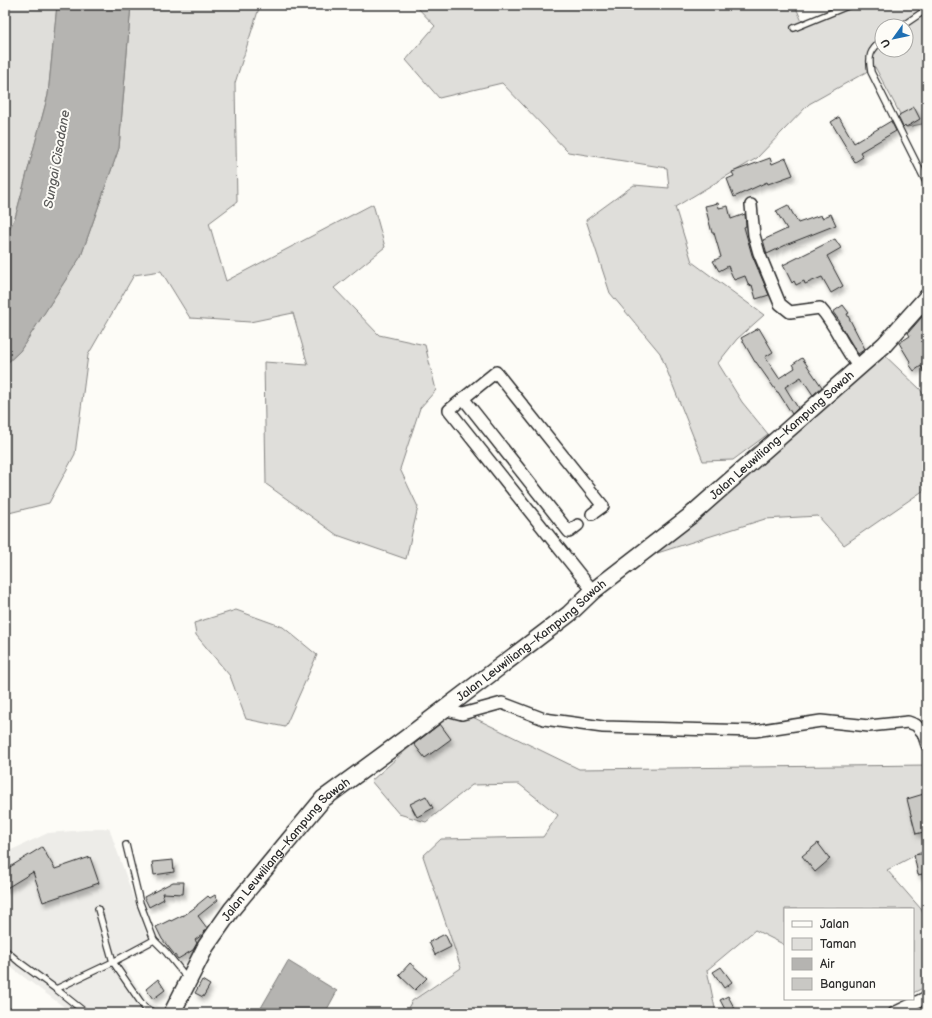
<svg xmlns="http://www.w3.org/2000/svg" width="932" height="1018" viewBox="0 0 932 1018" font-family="'Balsamiq Sans',sans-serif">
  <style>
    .built { fill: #edece8 }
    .green { fill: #dfdeda; stroke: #858482; fill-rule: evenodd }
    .water { fill: #b5b4b1; stroke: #7e7d7b }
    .building { fill: #c9c8c4; stroke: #2b2b2b; filter: url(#shadow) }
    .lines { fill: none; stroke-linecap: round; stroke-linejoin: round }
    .service-casing { stroke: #2b2b2b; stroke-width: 8 }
    .minor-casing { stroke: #2b2b2b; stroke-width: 14 }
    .secondary-casing { stroke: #2b2b2b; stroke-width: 19 }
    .service { stroke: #fdfcf7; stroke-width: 5.5 }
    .minor { stroke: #fdfcf7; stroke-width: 11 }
    .secondary { stroke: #fdfcf7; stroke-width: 16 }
    .labels { text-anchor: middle; stroke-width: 4; stroke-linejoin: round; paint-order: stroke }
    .street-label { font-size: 12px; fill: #2b2b2b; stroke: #fdfcf7 }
    .water-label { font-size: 13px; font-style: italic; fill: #5b5b5a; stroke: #fdfcf7 }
  </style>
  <defs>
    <filter id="shadow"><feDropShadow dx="2.5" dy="4.5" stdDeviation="2" flood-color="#0004"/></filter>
  </defs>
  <rect width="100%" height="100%" fill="#fdfcf7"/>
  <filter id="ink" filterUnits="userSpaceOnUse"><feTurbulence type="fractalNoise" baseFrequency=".025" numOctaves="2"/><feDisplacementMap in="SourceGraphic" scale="8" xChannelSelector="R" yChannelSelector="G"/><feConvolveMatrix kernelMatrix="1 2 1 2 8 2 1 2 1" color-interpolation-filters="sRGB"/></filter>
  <g filter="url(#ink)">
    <polygon class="built" points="109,828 151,947 122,962 146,1000 167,1012 166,1013 72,1013 5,963 5,853 48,833"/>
    <g class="green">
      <polygon points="5,5 57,5 48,95 15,218 5,237"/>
      <polygon points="131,5 260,5 235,83 237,202 209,223 226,281 373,204 385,247 334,288 379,335 425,345 436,390 420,408 400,469 418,507 406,559 337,535 266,484 264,362 308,365 293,313 250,322 190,318 161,271 134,275 88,355 75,454 49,503 5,514 5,365 20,351 81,256 119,148"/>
      <path d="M415,5H795L803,24L842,5H927V123L907,127L875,67L809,104L757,158L675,207L692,262L764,315L737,339L718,363L742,402L768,434L733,460L703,461L660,353L610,293L586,220L634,185L669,188L667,168L568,152L502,83L439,98L406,60L435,26ZM882,26H906V50H882Z"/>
      <polygon points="880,351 920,389 927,401 927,488 844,545 818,516 765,519 632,561"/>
      <polygon points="236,610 283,627 317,655 285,727 246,719 230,676 196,635 194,623"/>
      <polygon points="454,708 579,769 927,765 927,849 887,870 921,909 927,921 927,986 913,993 913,909 785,909 785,945 755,930 707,970 716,1013 405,1013 412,1001 461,968 423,856 441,839 543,837 558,815 519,784 472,785 426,822 399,814 371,781"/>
    </g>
    <g class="water">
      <polygon points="57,5 131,5 119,148 81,256 20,351 5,365 5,237 15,218 48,95"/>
      <polygon points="288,961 337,991 325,1013 258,1013"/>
    </g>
    <g class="building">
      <polygon points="914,107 920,119 906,127 905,125 903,127 898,117 900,116 899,115"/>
      <polygon points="839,117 854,143 891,121 896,131 860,152 863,157 855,162 831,122"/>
      <polygon points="770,158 772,164 786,158 793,175 768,184 767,182 734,197 727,179 734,176 732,172"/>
      <polygon points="718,203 719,208 728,206 731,219 745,214 746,226 744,227 752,255 769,295 756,299 752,285 749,286 745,276 734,280 728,266 719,271 713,261 721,257 714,233 712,233 705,206"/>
      <polygon points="788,205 798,223 821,215 822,218 831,214 836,225 788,244 767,254 763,240 787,229 776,211"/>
      <polygon points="835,239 841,248 827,256 843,286 831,293 822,277 805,284 804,281 796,285 794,281 792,283 783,265"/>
      <polygon points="843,305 849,313 847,314 865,349 858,354 839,323 840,322 833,312"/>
      <polygon points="927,311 927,377 921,366 914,371 909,364 911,363 899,343 910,336 908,333"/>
      <polygon points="759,328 773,352 765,357 779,378 795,368 793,364 802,358 822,387 813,395 801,377 785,387 798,408 792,414 778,392 777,392 756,362 755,362 741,338"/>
      <polygon points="440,724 451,739 425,758 414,744"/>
      <polygon points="927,793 927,831 916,834 907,799"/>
      <polygon points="426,796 433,808 417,817 410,804"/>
      <polygon points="818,843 830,859 815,872 802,856"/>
      <polygon points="42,847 55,869 90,857 99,883 43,902 33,872 5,889 5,870"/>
      <polygon points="927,853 927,873 918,875 914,855"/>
      <polygon points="173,860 174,872 154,875 152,862"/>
      <polygon points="173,882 184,882 183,894 162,893 164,899 149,907 144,897"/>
      <polygon points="215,895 218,900 198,916 207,928 202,935 195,940 197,943 193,950 178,959 162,939 156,927 170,920 171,921 183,915 183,916 197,906 197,905 208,896 210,898"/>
      <polygon points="445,934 451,947 435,955 429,942"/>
      <polygon points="410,963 427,978 415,990 399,975"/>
      <polygon points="721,967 732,982 724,988 713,972"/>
      <polygon points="158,979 165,990 153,999 146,989"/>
      <polygon points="202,980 210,985 203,997 195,993"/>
      <polygon points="728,996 737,1013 727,1013 720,1000"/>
    </g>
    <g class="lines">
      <g class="service-casing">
        <g id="service">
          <polyline points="902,26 927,9"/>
          <polyline points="794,28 850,5"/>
          <path d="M882,40C870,51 868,55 871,72L927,184"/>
          <polyline points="126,845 140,903 154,940"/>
          <polyline points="98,909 113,962 144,1007 154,1013"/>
          <polyline points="5,950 19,962 56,989 113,962 154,940 166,952 187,978"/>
          <polyline points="56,989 86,1013"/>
        </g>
      </g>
      <g class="minor-casing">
        <g id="minor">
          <path d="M751,205L754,235L759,253L780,304L790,312L820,308C836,325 843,348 859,367"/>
          <polyline points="463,398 569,532 578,525"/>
          <polyline points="592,514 603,506 496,372 449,410 593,591"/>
          <polyline points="443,709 462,714 502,703 544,719 603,727 755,731 821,721 869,726 908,722 916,725 923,733 927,745"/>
          <polyline points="894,1013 927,997"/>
        </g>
      </g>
      <g class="secondary-casing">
        <g id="secondary">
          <path id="s1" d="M172,1013L206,946L232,909L323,799L405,739L569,614L593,591L690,516L884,345L927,297"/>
        </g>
      </g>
      <use href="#service" class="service"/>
      <use href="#minor" class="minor"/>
      <use href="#secondary" class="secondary"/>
    </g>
  </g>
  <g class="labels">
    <g class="street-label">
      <text dy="4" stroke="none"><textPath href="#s1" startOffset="849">Jalan Leuwiliang–Kampung Sawah</textPath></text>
      <text dy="4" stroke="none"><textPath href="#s1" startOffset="525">Jalan Leuwiliang–Kampung Sawah</textPath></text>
      <text dy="4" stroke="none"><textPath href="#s1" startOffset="201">Jalan Leuwiliang–Kampung Sawah</textPath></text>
    </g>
    <g class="water-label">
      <text transform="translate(56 159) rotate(-80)" y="5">Sungai Cisadane</text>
    </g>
  </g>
  <rect width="932" height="1018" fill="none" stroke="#fdfcf7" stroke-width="20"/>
  <rect x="10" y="10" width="912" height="998" fill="none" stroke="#2b2b2b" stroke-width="1.5" filter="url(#ink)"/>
  <rect x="784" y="908" width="130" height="92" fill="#fdfcf7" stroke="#a9a8a5"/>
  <rect x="792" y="921" width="20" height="6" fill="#fdfcf7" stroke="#a9a8a5"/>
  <text x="820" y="928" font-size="12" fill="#2b2b2b">Jalan</text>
  <rect x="792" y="938" width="20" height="12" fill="#dfdeda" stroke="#a9a8a5"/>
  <text x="820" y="948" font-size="12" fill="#2b2b2b">Taman</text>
  <rect x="792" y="958" width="20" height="12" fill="#b5b4b1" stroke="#a9a8a5"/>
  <text x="820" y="968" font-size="12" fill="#2b2b2b">Air</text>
  <rect x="792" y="978" width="20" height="12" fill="#c9c8c4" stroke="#a9a8a5"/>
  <text x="820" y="988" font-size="12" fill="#2b2b2b">Bangunan</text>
  <g transform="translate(894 38) rotate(237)"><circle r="19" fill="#fdfcf7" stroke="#a9a8a5"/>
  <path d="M0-3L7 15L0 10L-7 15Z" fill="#1f6fb2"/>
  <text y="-6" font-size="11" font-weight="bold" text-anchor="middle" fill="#2b2b2b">U</text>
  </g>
</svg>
